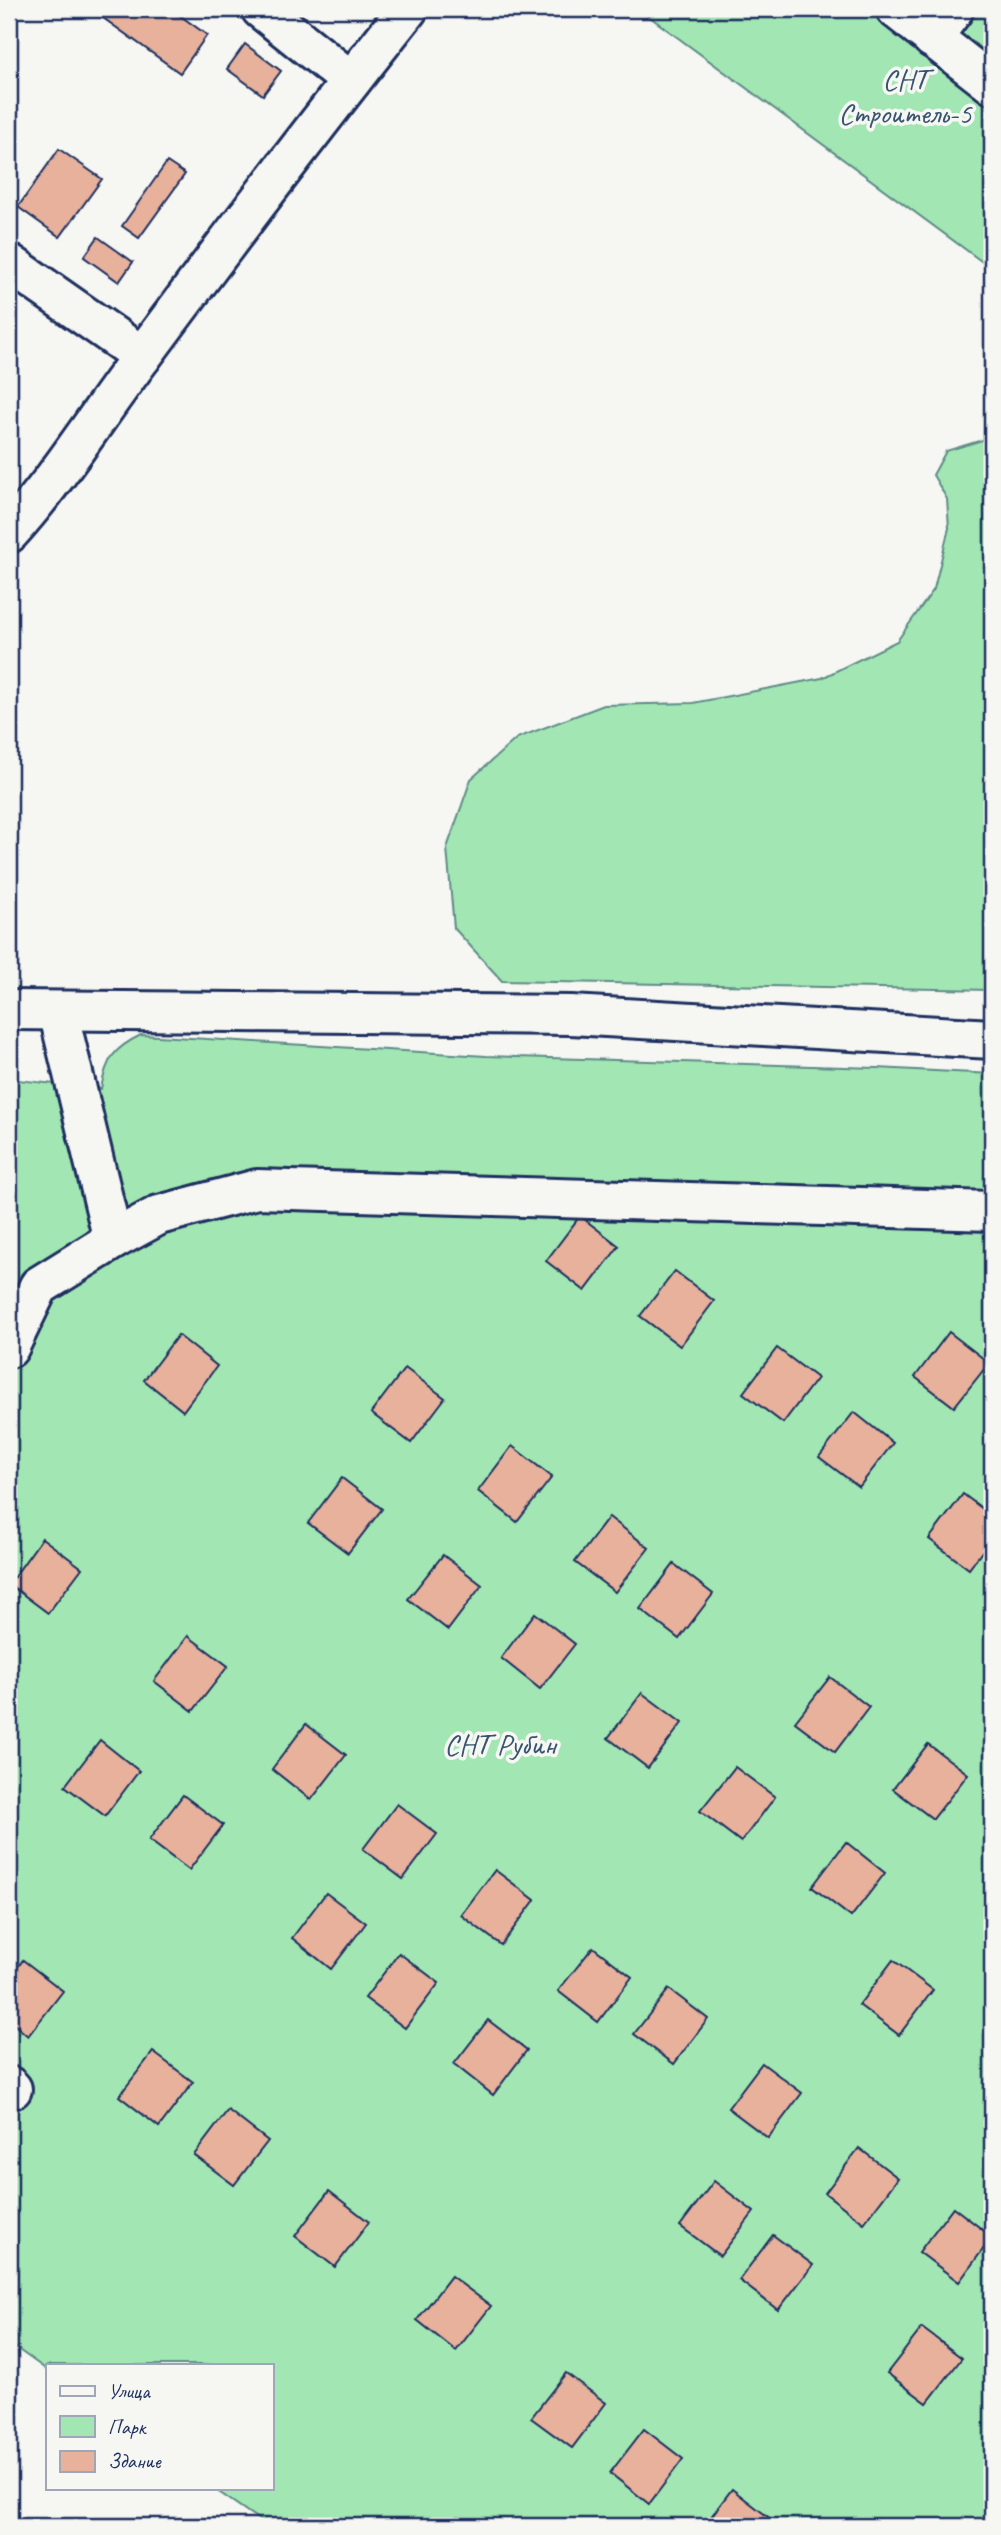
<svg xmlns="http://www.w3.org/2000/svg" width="1001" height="2535" viewBox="0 0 1001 2535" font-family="Caveat,sans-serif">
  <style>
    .green { fill: #a2e7b3; stroke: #5e8b88; stroke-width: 2 }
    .building { fill: #e7b19c; stroke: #1b2f5e; stroke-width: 2 }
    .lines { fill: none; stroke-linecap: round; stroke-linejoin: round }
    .minor-casing { stroke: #1b2f5e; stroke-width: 44 }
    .minor { stroke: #f6f6f2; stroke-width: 38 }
    .labels { text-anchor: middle; stroke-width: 7; stroke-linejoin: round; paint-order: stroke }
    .park-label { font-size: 30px; fill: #36546f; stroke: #f6f6f2 }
  </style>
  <rect width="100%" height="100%" fill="#f6f6f2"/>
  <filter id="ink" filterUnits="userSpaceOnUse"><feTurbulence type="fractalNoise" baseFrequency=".0143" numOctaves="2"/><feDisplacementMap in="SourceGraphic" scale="14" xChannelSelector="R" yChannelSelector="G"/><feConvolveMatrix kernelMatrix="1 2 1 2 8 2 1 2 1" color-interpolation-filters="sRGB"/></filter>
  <g filter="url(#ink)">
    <g class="green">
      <polygon points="639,9 992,9 992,269"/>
      <polygon points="982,440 992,447 992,990 502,981 454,928 447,848 471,779 517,738 604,705 693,703 822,678 897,641 934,589 949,528 947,499 933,475 946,451"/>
      <path d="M141,1035L486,1056L877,1068L992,1074V2526H268L213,2488H271V2365H47V2370L9,2343V1079L101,1089C106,1059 114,1048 141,1035Z"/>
    </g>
    <g class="building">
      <polygon points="104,9 171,9 207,35 180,73 99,15"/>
      <polygon points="245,44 281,71 263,95 227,69"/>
      <polygon points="59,149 102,179 60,237 18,207"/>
      <polygon points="167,162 185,174 139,238 122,226"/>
      <polygon points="98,237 133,262 119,282 84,257"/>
      <polygon points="580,1216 619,1246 585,1291 546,1261"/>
      <polygon points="675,1271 714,1301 680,1346 640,1316"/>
      <polygon points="949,1332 989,1363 954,1407 915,1377"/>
      <polygon points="178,1335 217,1366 183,1411 144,1380"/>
      <polygon points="777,1348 817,1378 783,1423 743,1393"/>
      <polygon points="405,1368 445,1398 411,1443 371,1413"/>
      <polygon points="854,1412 893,1443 859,1487 819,1457"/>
      <polygon points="512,1446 552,1477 517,1522 478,1491"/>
      <polygon points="342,1478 382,1509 348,1553 308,1523"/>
      <polygon points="963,1494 992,1516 992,1538 969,1569 929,1539"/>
      <polygon points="609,1517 649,1548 615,1592 575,1562"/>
      <polygon points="42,1538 82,1568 48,1613 9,1584"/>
      <polygon points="443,1555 482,1585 448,1630 408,1599"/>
      <polygon points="674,1564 713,1594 679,1639 640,1609"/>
      <polygon points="535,1613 575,1644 540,1689 501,1658"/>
      <polygon points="188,1636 228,1666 193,1711 154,1681"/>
      <polygon points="830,1677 869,1707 835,1752 795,1722"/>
      <polygon points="642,1693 682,1723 648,1768 608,1738"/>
      <polygon points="306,1724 346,1755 311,1800 272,1769"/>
      <polygon points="100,1740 139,1771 105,1816 65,1786"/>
      <polygon points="928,1744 968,1774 933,1819 893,1789"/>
      <polygon points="735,1767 775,1797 741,1842 700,1811"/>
      <polygon points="183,1795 223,1825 189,1870 149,1840"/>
      <polygon points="397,1804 437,1834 403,1879 363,1849"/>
      <polygon points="846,1842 885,1873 851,1917 812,1887"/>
      <polygon points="495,1870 535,1900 501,1945 461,1915"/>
      <polygon points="326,1893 366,1923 331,1969 292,1938"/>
      <polygon points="593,1947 632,1977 598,2022 558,1991"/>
      <polygon points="399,1953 439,1983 405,2028 365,1998"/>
      <polygon points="23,1960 63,1991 28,2036 9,2020 9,1979"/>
      <polygon points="893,1960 933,1990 899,2035 859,2005"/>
      <polygon points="669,1989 708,2019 674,2064 634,2034"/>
      <polygon points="488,2020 527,2050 493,2095 454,2064"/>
      <polygon points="153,2052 193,2082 159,2127 119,2096"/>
      <polygon points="762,2063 802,2093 768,2138 728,2108"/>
      <polygon points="228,2110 268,2141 234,2185 194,2155"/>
      <polygon points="859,2148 898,2178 864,2223 825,2193"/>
      <polygon points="714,2181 754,2212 720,2256 680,2226"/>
      <polygon points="329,2191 369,2222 335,2267 295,2236"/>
      <polygon points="953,2207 992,2237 959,2282 919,2252"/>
      <polygon points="773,2235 813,2265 778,2310 739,2280"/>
      <polygon points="451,2276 491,2306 456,2351 417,2320"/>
      <polygon points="922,2328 962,2358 927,2403 887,2373"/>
      <polygon points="566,2373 606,2403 572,2448 531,2418"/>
      <polygon points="644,2429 683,2459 649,2504 610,2473"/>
      <polygon points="732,2489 772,2520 767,2526 704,2526"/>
    </g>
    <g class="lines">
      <g class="minor-casing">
        <g id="minor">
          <polyline points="261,9 351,81"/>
          <polyline points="896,9 992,84"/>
          <polyline points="932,38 954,9"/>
          <polyline points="9,263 142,356"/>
          <path d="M9,533C59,478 98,414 143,355C230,238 318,122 408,9"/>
          <polyline points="9,1010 571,1015 992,1039"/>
          <polyline points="58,1011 113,1240"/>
          <polyline points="9,1348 39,1286 113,1240 159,1215 257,1189 992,1211"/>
          <polyline points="9,2086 12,2089"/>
        </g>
      </g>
      <use href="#minor" class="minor"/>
    </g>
  </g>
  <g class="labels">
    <g class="park-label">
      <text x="905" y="89">СНТ<tspan x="905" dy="34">Строитель-5</tspan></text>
      <text x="500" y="1754">СНТ Рубин</text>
    </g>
  </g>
  <rect width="1001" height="2535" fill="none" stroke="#f6f6f2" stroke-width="35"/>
  <rect x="18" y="18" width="966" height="2500" fill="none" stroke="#1b2f5e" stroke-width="2.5" filter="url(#ink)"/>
  <rect x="46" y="2364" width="228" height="126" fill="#f6f6f2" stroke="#9ea6b7" stroke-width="2"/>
  <rect x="60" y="2386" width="35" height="10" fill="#f6f6f2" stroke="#9ea6b7" stroke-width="2"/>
  <text x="108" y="2398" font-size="21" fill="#1b2f5e">Улица</text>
  <rect x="60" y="2416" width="35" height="21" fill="#a2e7b3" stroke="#9ea6b7" stroke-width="2"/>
  <text x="108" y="2434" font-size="21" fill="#1b2f5e">Парк</text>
  <rect x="60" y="2451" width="35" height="21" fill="#e7b19c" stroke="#9ea6b7" stroke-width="2"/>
  <text x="108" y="2468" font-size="21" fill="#1b2f5e">Здание</text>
</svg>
